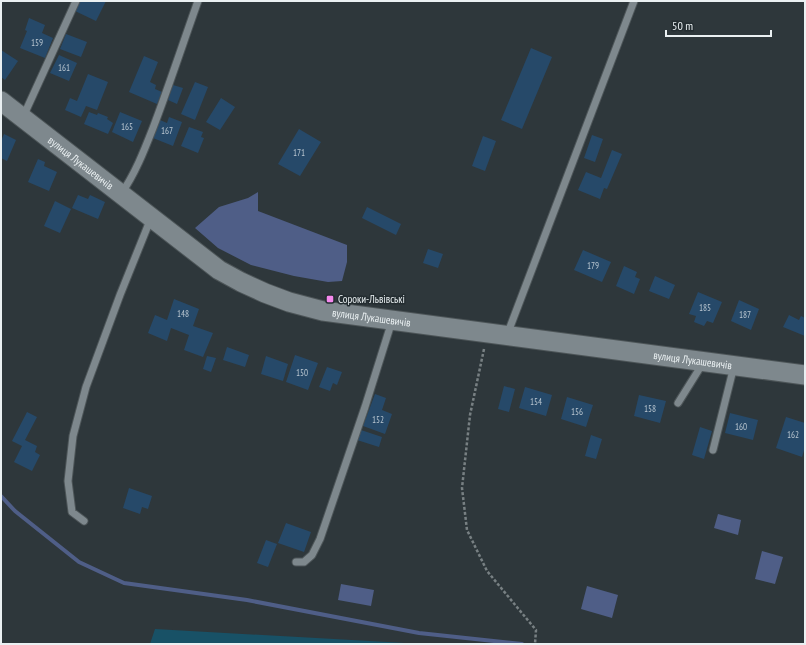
<svg xmlns="http://www.w3.org/2000/svg" width="806" height="645" viewBox="0 0 806 645" font-family="'PT Sans Narrow',sans-serif">
  <style>
    .green { fill: #185166 }
    .water { fill: #4f5e87 }
    .lines { fill: none; stroke-linecap: round; stroke-linejoin: round }
    .stream { stroke: #4f5e87; stroke-width: 4 }
    .building { fill: #264969 }
    .lane-casing { stroke: #4d5558; stroke-width: 9 }
    .secondary-casing { stroke: #4d5558; stroke-width: 21 }
    .path { stroke: #788083; stroke-width: 2.5; stroke-dasharray: 3 2; stroke-linecap: butt }
    .lane { stroke: #7e888d; stroke-width: 7 }
    .secondary { stroke: #7e888d; stroke-width: 19 }
    .poi-dot { fill: #f589ee; stroke: #242d31; stroke-width: 1.5 }
    .labels { text-anchor: middle; stroke-width: 3; stroke-linejoin: round; paint-order: stroke }
    .number-label { font-size: 9px; fill: #b9c6d0 }
    .street-label { font-size: 11px; fill: #eaf0f2; stroke: #242d31 }
    .poi-label { font-size: 11px; fill: #eaf0f2; stroke: #242d31; text-anchor: start }
  </style>
  <rect width="100%" height="100%" fill="#2e373b"/>
  <polygon class="green" points="155,629 423,644 150,644"/>
  <g class="water">
    <polygon points="258,192 258,211 347,245 347,262 342,281 328,282 294,276 251,265 218,248 195,228 219,207 248,198"/>
    <polygon points="718,514 741,520 738,535 714,528"/>
    <polygon points="762,551 783,557 775,584 755,579"/>
    <polygon points="341,584 374,590 371,606 338,600"/>
    <polygon points="587,586 618,595 612,618 581,609"/>
  </g>
  <g class="lines">
    <polyline class="stream" points="1,496 15,511 79,562 124,583 247,600 419,633 522,644"/>
  </g>
  <g class="building">
    <polygon points="80,1 106,1 96,21 75,11"/>
    <polygon points="29,18 45,25 42,33 53,38 45,58 20,48 27,31 25,30"/>
    <polygon points="66,34 87,42 81,57 60,49"/>
    <polygon points="531,48 552,57 522,129 501,120"/>
    <polygon points="1,50 18,61 5,80 1,77"/>
    <polygon points="59,55 77,63 69,81 50,73"/>
    <polygon points="144,56 158,62 150,82 156,85 155,89 162,92 157,104 129,92"/>
    <polygon points="88,74 108,82 97,110 86,106 81,117 65,110 70,98 77,101"/>
    <polygon points="195,82 208,87 195,120 181,114"/>
    <polygon points="173,85 183,88 177,104 168,100"/>
    <polygon points="221,98 235,107 220,130 206,122"/>
    <polygon points="89,112 97,115 98,113 108,117 107,119 113,123 108,134 84,124"/>
    <polygon points="120,112 142,121 133,142 112,132"/>
    <polygon points="169,117 182,122 173,146 153,138 160,120 167,123"/>
    <polygon points="189,127 203,132 201,137 204,138 198,153 181,146"/>
    <polygon points="299,129 321,142 300,176 278,164"/>
    <polygon points="4,134 16,140 7,161 1,158 1,141"/>
    <polygon points="592,135 603,139 595,162 584,158"/>
    <polygon points="483,136 496,141 485,171 472,166"/>
    <polygon points="612,150 622,154 607,189 604,188 600,199 578,190 586,172 601,178"/>
    <polygon points="38,159 45,162 44,166 57,172 49,191 28,182"/>
    <polygon points="78,195 88,199 90,195 105,202 98,219 72,208"/>
    <polygon points="55,201 71,209 60,233 44,226"/>
    <polygon points="367,207 401,224 396,235 362,218"/>
    <polygon points="428,249 443,254 438,268 423,263"/>
    <polygon points="583,250 611,262 602,282 574,270"/>
    <polygon points="624,266 637,272 635,277 640,279 634,294 616,286"/>
    <polygon points="655,276 675,285 669,299 649,291"/>
    <polygon points="698,292 722,302 713,323 707,321 704,326 694,322 696,316 689,314"/>
    <polygon points="174,299 199,309 193,326 213,333 203,357 184,350 189,335 171,328 167,341 148,333 155,315 167,320"/>
    <polygon points="739,300 759,309 751,330 731,321"/>
    <polygon points="789,315 799,320 801,316 805,318 805,336 783,327"/>
    <polygon points="227,347 249,355 245,367 223,360"/>
    <polygon points="295,355 318,363 308,390 286,382"/>
    <polygon points="207,356 216,358 211,372 203,369"/>
    <polygon points="266,356 288,364 283,381 261,374"/>
    <polygon points="327,367 342,372 337,385 333,383 330,391 319,387"/>
    <polygon points="504,386 515,389 509,412 498,409"/>
    <polygon points="525,387 552,395 546,416 519,408"/>
    <polygon points="375,394 386,398 382,410 392,414 385,434 363,426"/>
    <polygon points="639,395 666,401 660,423 634,416"/>
    <polygon points="567,397 593,405 586,427 561,419"/>
    <polygon points="27,412 37,417 25,440 37,446 35,452 40,455 32,471 14,462 22,446 12,441"/>
    <polygon points="730,413 758,420 753,440 725,433"/>
    <polygon points="786,417 805,423 805,447 802,457 776,448"/>
    <polygon points="700,427 712,431 704,459 692,455"/>
    <polygon points="361,430 382,437 379,447 357,440"/>
    <polygon points="591,435 602,439 596,459 585,456"/>
    <polygon points="129,488 152,496 148,509 142,507 140,514 123,508"/>
    <polygon points="286,523 311,532 304,552 278,543"/>
    <polygon points="266,540 277,544 268,567 257,563"/>
  </g>
  <g class="lines">
    <g class="lane-casing">
      <g id="lane">
        <polyline points="23,117 76,1"/>
        <path d="M121,194C135,174 144,151 153,128C169,86 183,43 198,1"/>
        <polyline points="507,335 634,1"/>
        <polyline points="678,403 703,363"/>
        <polyline points="713,450 734,366"/>
        <polyline points="84,521 72,512 68,481 73,436 86,387 120,295 151,218"/>
        <polyline points="296,562 304,562 312,555 320,539 365,407 392,321"/>
      </g>
    </g>
    <g class="secondary-casing">
      <g id="secondary">
        <path id="s1" d="M1,101L219,270L241,282L265,293L289,302L323,311L805,375"/>
      </g>
    </g>
    <polyline class="path" points="484,349 470,415 462,488 467,530 487,571 536,630 535,644"/>
    <use href="#lane" class="lane"/>
    <use href="#secondary" class="secondary"/>
  </g>
  <rect class="poi-dot" x="326" y="295" width="8" height="8" rx="2"/>
  <g class="labels">
    <g class="number-label">
      <text x="37" y="46">159</text>
      <text x="64" y="71">161</text>
      <text x="127" y="130">165</text>
      <text x="167" y="134">167</text>
      <text x="299" y="156">171</text>
      <text x="593" y="269">179</text>
      <text x="705" y="311">185</text>
      <text x="183" y="317">148</text>
      <text x="745" y="318">187</text>
      <text x="302" y="376">150</text>
      <text x="536" y="405">154</text>
      <text x="650" y="412">158</text>
      <text x="577" y="415">156</text>
      <text x="378" y="423">152</text>
      <text x="741" y="430">160</text>
      <text x="793" y="438">162</text>
    </g>
    <g class="street-label">
      <text dy="4" stroke="none"><textPath href="#s1" startOffset="101">вулиця Лукашевичів</textPath></text>
      <text dy="4" stroke="none"><textPath href="#s1" startOffset="437">вулиця Лукашевичів</textPath></text>
      <text dy="4" stroke="none"><textPath href="#s1" startOffset="761">вулиця Лукашевичів</textPath></text>
    </g>
    <g class="poi-label">
      <text x="338" y="303">Сороки-Львівські</text>
    </g>
  </g>
  <rect width="806" height="645" fill="none" stroke="#eaf0f2" stroke-width="4"/>
  <path d="M666 30v6h105v-6" fill="none" stroke="#eaf0f2" stroke-width="2"/>
  <text x="672" y="30" font-size="12" fill="#eaf0f2" stroke="#242d31" stroke-width="3" paint-order="stroke">50 m</text>
</svg>
